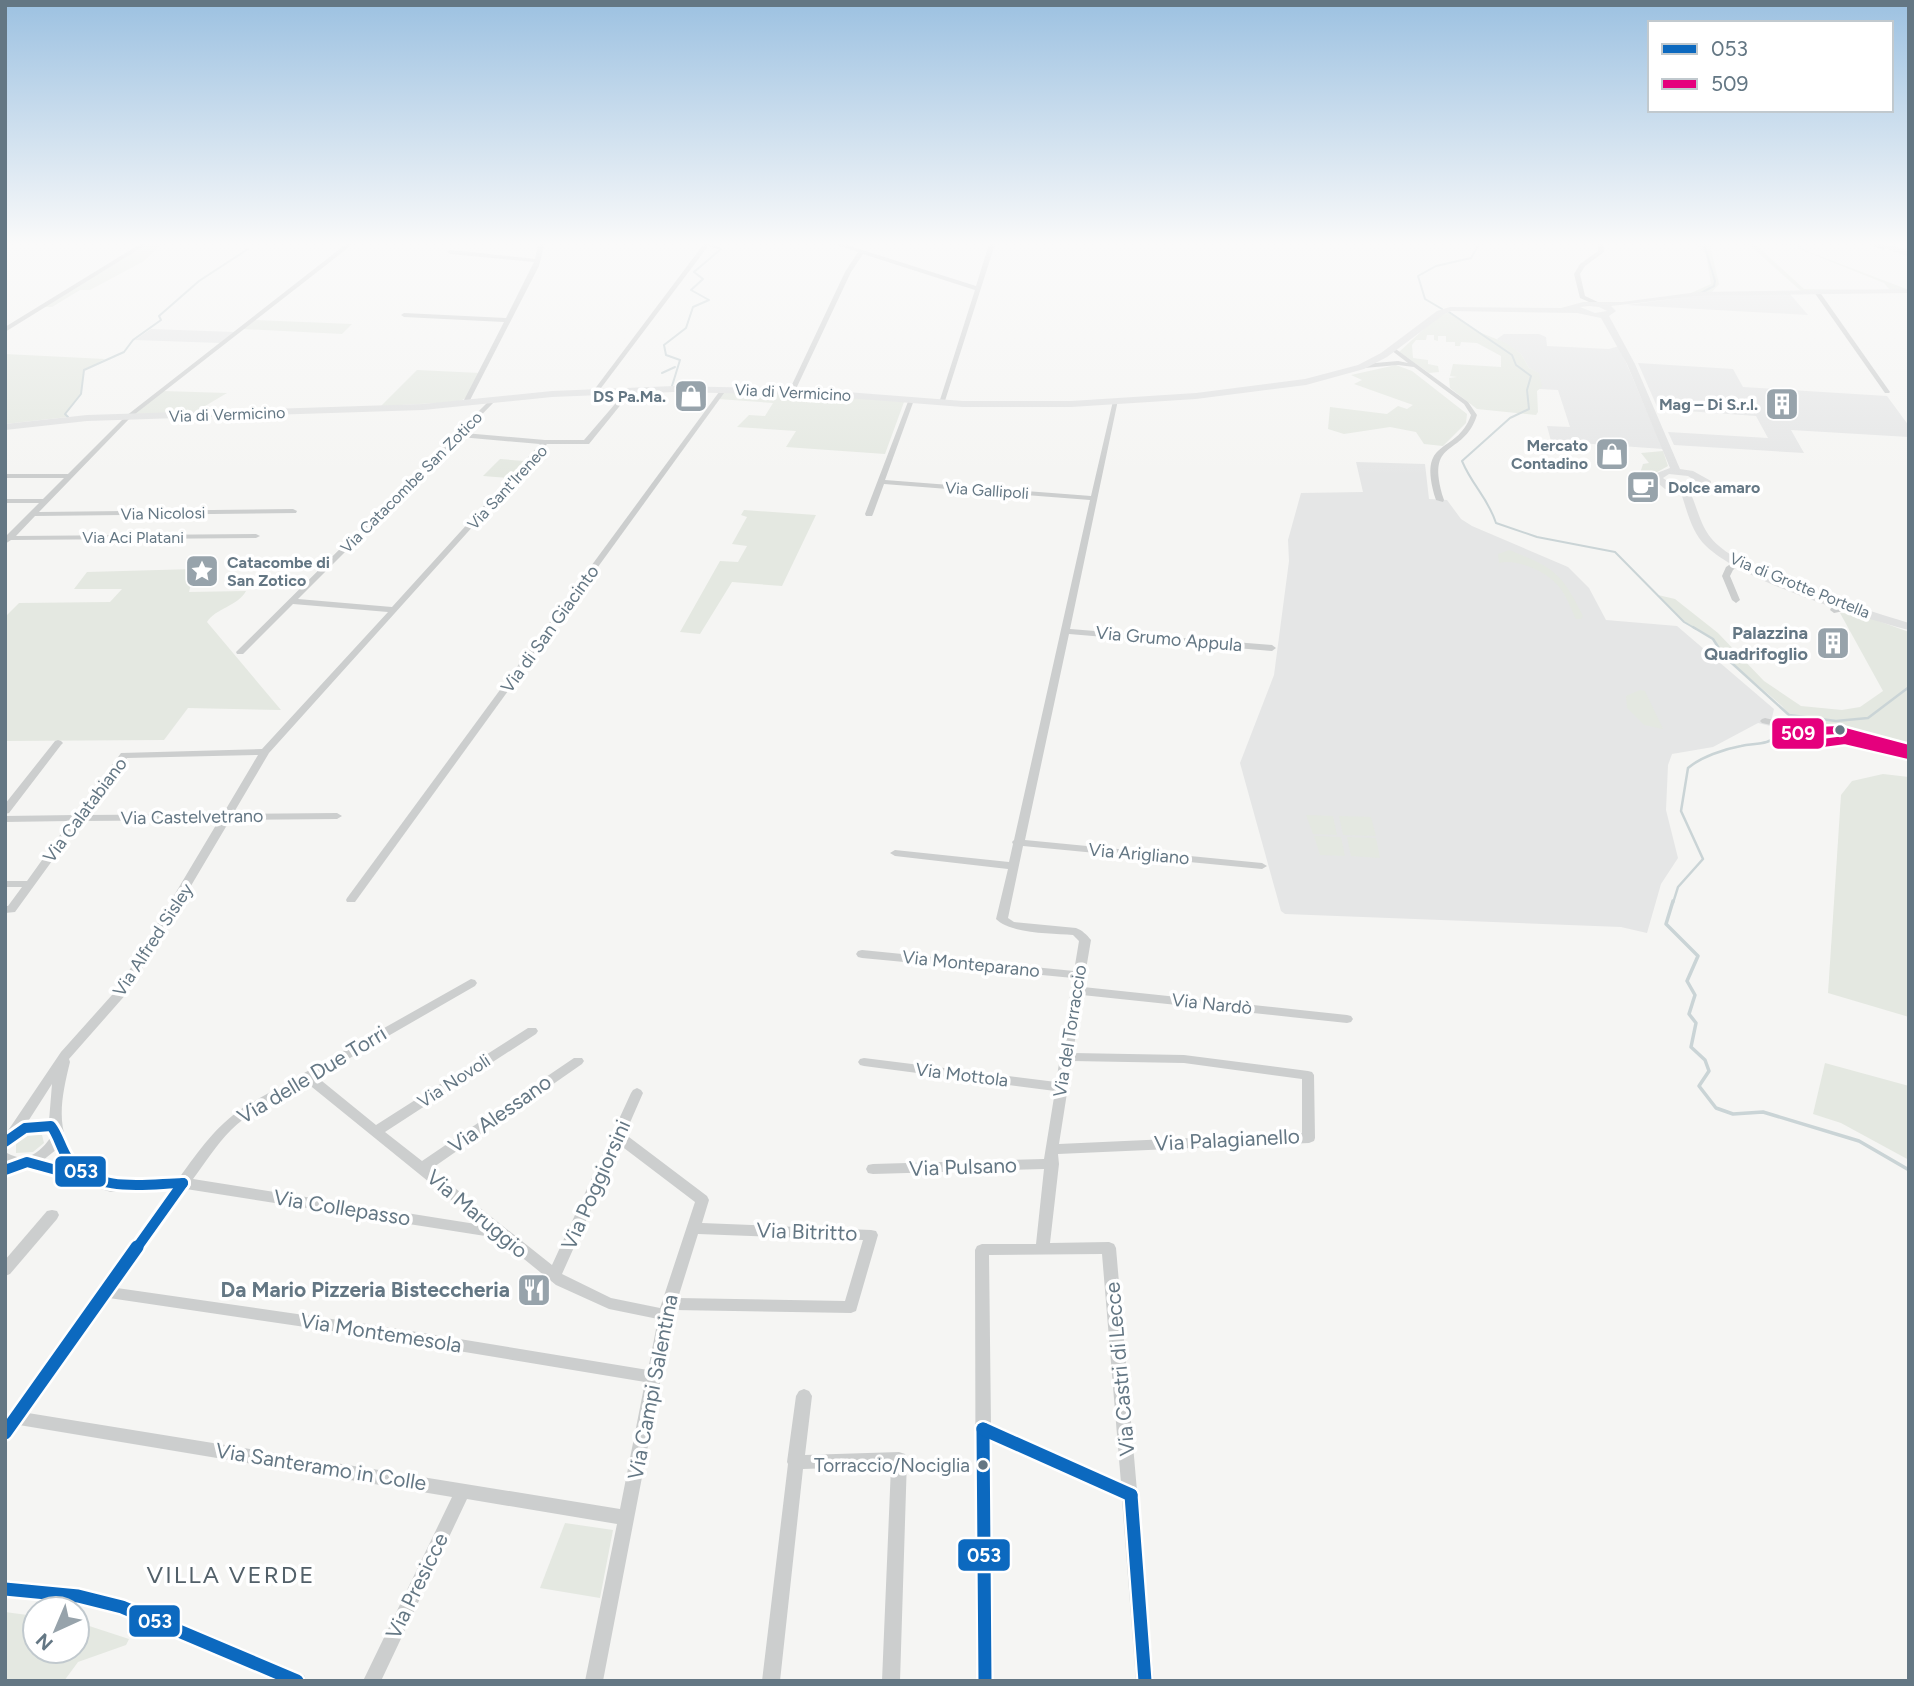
<svg xmlns="http://www.w3.org/2000/svg" width="1914" height="1686" viewBox="0 0 1914 1686" font-family="Figtree,sans-serif">
  <style>
    .built { fill: #e5e6e6 }
    .green { fill: #e4e8e1 }
    .lines { fill: none; stroke-linecap: round; stroke-linejoin: round }
    .stream-far2 { stroke: #cad4d6; stroke-width: 2 }
    .stream-far1 { stroke: #cad4d6; stroke-width: 2.5 }
    .stream { stroke: #cad4d6; stroke-width: 3.5 }
    .motorway-tunnel { stroke: #cacfd2; stroke-width: 11; stroke-dasharray: 11 5; stroke-linecap: butt }
    .minor { fill: #cccece; fill-rule: evenodd }
    .tertiary { fill: #cccece; fill-rule: evenodd }
    .secondary { fill: #e0e1e1; fill-rule: evenodd }
    .motorway { fill: #e0e1e1; fill-rule: evenodd }
    .bus-1-far1-casing { stroke: #fff; stroke-width: 16 }
    .bus-1-casing { stroke: #fff; stroke-width: 18 }
    .bus-2-casing { stroke: #fff; stroke-width: 13 }
    .bus-1-far1 { stroke: #0c69bf; stroke-width: 10 }
    .bus-1 { stroke: #0c69bf; stroke-width: 13 }
    .bus-2 { stroke: #e5007d; stroke-width: 8 }
    .bus-dot { fill: #647784; stroke: #fff; stroke-width: 2.5 }
    .labels { text-anchor: middle; stroke-width: 7; stroke-linejoin: round; paint-order: stroke }
    .far-street-label { font-size: 16px; fill: #647784; stroke: #fff }
    .far-poi-label { font-size: 16px; font-weight: bold; fill: #647784; stroke: #fff; text-anchor: end }
    .street-label { font-size: 18px; fill: #647784; stroke: #fff }
    .poi-label { font-size: 18px; font-weight: bold; fill: #647784; stroke: #fff; text-anchor: end }
    .near-bus-label { font-size: 19px; fill: #647784; stroke: #fff; text-anchor: end }
    .near-street-label { font-size: 21px; fill: #647784; stroke: #fff }
    .near-poi-label { font-size: 21px; font-weight: bold; fill: #647784; stroke: #fff; text-anchor: end }
    .near-quarter-label { font-size: 24px; letter-spacing: 2px; fill: #526069; stroke: #fff }
    .line-badge { stroke: #fff; stroke-width: 2.5 }
    .badge-label { font-size: 19px; text-anchor: middle; font-weight: bold; fill: #fff }
  </style>
  <rect width="100%" height="100%" fill="#f5f5f3"/>
  <g class="built">
    <polygon points="1790,294 1808,315 1626,305 1696,296"/>
    <polygon points="151,329 234,332 220,343 135,340"/>
    <polygon points="1504,334 1539,334 1546,337 1547,346 1609,349 1619,346 1663,449 1551,441 1547,426 1570,427 1558,390 1539,389 1538,373 1529,368 1521,354 1497,339"/>
    <polygon points="1638,363 1733,369 1743,387 1887,396 1909,426 1909,437 1791,430 1804,453 1674,445 1668,432 1768,438 1756,416 1658,409"/>
    <polygon points="1356,462 1425,464 1429,499 1447,500 1461,519 1472,526 1568,567 1589,588 1606,620 1677,626 1774,709 1770,726 1758,723 1713,747 1672,754 1668,765 1666,810 1678,858 1661,884 1647,933 1621,927 1285,914 1281,911 1240,763 1274,675 1289,561 1288,540 1301,493 1363,492"/>
  </g>
  <g class="green">
    <polygon points="152,241 166,241 144,261 90,290 80,290 52,307 44,307"/>
    <polygon points="1693,241 1709,241 1719,284 1711,293 1691,293 1711,284 1706,254"/>
    <polygon points="1727,241 1796,243 1804,250 1909,290 1890,290 1884,283 1802,250 1796,245 1753,242 1804,289 1885,290 1801,291 1746,242"/>
    <polygon points="1450,312 1479,332 1506,343 1521,354 1529,368 1539,373 1542,387 1537,391 1538,412 1536,415 1477,409 1450,388 1449,378 1457,377 1450,376 1453,364 1501,367 1501,356 1477,343 1461,342 1460,346 1455,346 1455,342 1446,342 1446,336 1438,336 1438,341 1434,340 1434,335 1427,335 1426,340 1416,340 1412,345 1413,358 1428,360 1428,364 1438,366 1439,372 1429,373 1399,352 1437,317"/>
    <polygon points="255,320 352,324 342,334 242,329"/>
    <polygon points="5,354 105,359 84,370 81,394 66,414 68,417 5,424"/>
    <polygon points="1396,365 1412,371 1467,414 1466,423 1443,446 1424,444 1416,432 1390,427 1344,434 1328,429 1330,407 1387,414 1398,406 1407,409 1413,405 1354,384 1362,380 1351,375"/>
    <polygon points="417,370 480,373 468,397 458,402 381,406"/>
    <polygon points="163,391 227,393 195,412 135,414"/>
    <polygon points="723,393 805,393 904,402 885,454 786,447 796,431 737,427 749,415 765,416 773,403 718,399"/>
    <polygon points="1663,451 1668,466 1650,476 1640,473 1643,464 1649,463 1641,453"/>
    <polygon points="500,459 524,461 508,478 483,476"/>
    <polygon points="744,510 816,515 782,586 732,582 700,634 680,632 720,561 738,562 747,546 732,544 747,517 741,515"/>
    <path d="M1509,550C1554,568 1561,572 1583,616L1581,619H1576C1571,609 1567,597 1560,588C1549,573 1518,558 1499,563L1498,554Z"/>
    <path d="M195,569L189,592L246,591C238,606 216,608 207,622L281,710L188,708L164,740L5,741V617L19,603L110,602L122,589H74L87,572Z"/>
    <polygon points="1658,595 1675,599 1718,633 1764,681 1801,706 1842,710 1860,707 1883,691 1840,613 1859,614 1909,632 1909,746 1788,718 1789,715 1782,706 1724,656 1713,639 1684,622"/>
    <polygon points="1640,690 1645,691 1663,729 1644,725 1627,708 1626,696"/>
    <polygon points="1883,774 1909,777 1909,1017 1828,993 1841,795 1852,781"/>
    <polygon points="1306,815 1333,816 1337,835 1313,834"/>
    <polygon points="1339,816 1371,817 1376,836 1343,835"/>
    <polygon points="1314,836 1341,837 1345,856 1320,855"/>
    <polygon points="1347,837 1376,838 1380,858 1351,856"/>
    <polygon points="1825,1063 1909,1086 1909,1160 1841,1123 1813,1114"/>
    <polygon points="29,1134 42,1135 44,1143 33,1152 16,1153 16,1143"/>
    <polygon points="565,1523 613,1530 600,1598 540,1588"/>
    <polygon points="5,1612 35,1616 35,1651 77,1651 77,1622 129,1639 126,1645 78,1662 64,1681 5,1681"/>
  </g>
  <g class="lines">
    <g class="stream-far2">
      <polyline points="1701,293 1714,286 1715,281 1703,241"/>
      <polyline points="1442,309 1425,299 1418,276 1436,266 1471,258 1481,241"/>
      <path d="M1449,312L1512,355L1516,365L1531,376L1527,390L1529,409L1510,418L1462,461C1473,487 1487,496 1496,523L1537,537L1615,552L1684,622L1696,629"/>
      <polyline points="662,373 675,367"/>
      <polyline points="672,386 680,360 666,355 664,345 686,328 693,307 709,300 691,290 703,279 694,272 721,249 709,245"/>
      <polyline points="68,417 65,414 81,394 84,370 124,352 133,340 161,320 159,316 199,281 248,249"/>
    </g>
    <g class="stream-far1">
      <polyline points="1693,627 1713,639 1724,656 1789,715 1836,721 1868,718 1909,687"/>
      <path d="M1673,903L1678,887L1703,859L1681,811L1688,768C1701,757 1724,749 1741,746C1756,743 1768,745 1779,735"/>
    </g>
    <polyline class="stream" points="1673,901 1666,924 1698,956 1687,981 1695,995 1689,1014 1696,1023 1691,1047 1705,1060 1709,1071 1699,1086 1716,1108 1733,1114 1763,1112 1859,1141 1909,1170"/>
    <polyline class="motorway-tunnel" points="1876,241 1888,246"/>
    <g class="minor">
      <polygon points="145,241 152,241 5,332 5,327"/>
      <polygon points="350,241 357,241 130,418 39,512 293,509 297,511 296,513 35,516 16,536 256,534 260,536 256,538 11,540 5,544 5,537 39,503 5,503 5,499 43,499 64,478 5,478 5,474 68,474 126,416"/>
      <polygon points="539,241 545,241 539,266 468,404 463,405 462,404 504,322 404,317 401,315 404,313 506,318 534,262 450,254 447,252 450,250 462,251 535,259"/>
      <polygon points="706,241 712,241 598,392 594,392 594,390"/>
      <polygon points="825,241 834,241 976,286 990,241 996,241 944,404 939,403 975,290 863,254 851,272 795,391 790,392 789,391 845,272 858,252"/>
      <polygon points="1815,291 1819,291 1890,392 1889,393 1885,393 1814,292"/>
      <path d="M1393,347L1468,402L1477,415C1463,459 1424,436 1444,500L1443,502L1436,500C1416,435 1456,457 1471,415L1464,404L1414,367L1398,365L1364,368L1361,366L1364,364L1398,361L1408,363L1391,350L1390,349Z"/>
      <polygon points="722,388 727,389 355,902 347,902 346,900 347,898"/>
      <path d="M629,389L631,390V392L589,444H547L269,753L233,814L337,813L342,816L337,819L230,820L128,992L69,1059L70,1062C61,1099 53,1135 82,1164C91,1172 96,1179 109,1181C125,1184 161,1179 179,1178C201,1148 214,1128 244,1107L471,979L475,980L477,983L475,986L317,1077L376,1125L528,1028H536L538,1031L536,1034L385,1132L422,1161L574,1058H582L584,1061L582,1064L431,1169L552,1265L631,1093L633,1090L637,1088L641,1090L643,1093L625,1134L707,1196L709,1200L702,1223L871,1230L876,1231L878,1235L856,1311L851,1313L674,1310L603,1681H585L617,1524L467,1499L381,1681H363L452,1497L19,1425L10,1438L5,1440V1420L172,1189L111,1192L26,1167C19,1167 12,1167 5,1163V1152C9,1154 13,1156 17,1157C32,1160 45,1147 52,1135L48,1131L28,1133L5,1147V1135L61,1052L120,986L219,820L81,821L15,912L5,913V906H8L22,887H5V881H27L70,821L5,822V816L75,815L121,753L262,749L388,612L293,604L243,654H237L236,652L490,400L495,401L464,433L545,440H584L627,390ZM460,437L540,444L392,607L298,599ZM258,755L223,814L85,815L127,758ZM307,1083L482,1225L193,1179C205,1163 216,1145 231,1130C251,1110 282,1097 307,1083ZM52,1084L49,1121L27,1123ZM620,1145L695,1202L660,1308L611,1298L562,1274ZM57,1149L61,1159L72,1170L42,1161ZM186,1189L498,1238L556,1285L609,1309L658,1319L648,1370L380,1326L117,1288ZM698,1234L863,1240L845,1301L678,1298ZM109,1298L380,1338L645,1382L620,1509L28,1413Z"/>
      <path d="M909,399L914,400L885,480L1091,496L1113,401L1118,400L1070,629L1272,645L1276,648L1272,651L1069,634L1025,840L1262,863L1267,866L1262,869L1023,846L1008,918L1014,922L1076,928C1082,930 1087,935 1091,940L1083,987L1347,1015L1351,1016L1353,1019L1351,1022L1347,1023L1082,995L1073,1053L1184,1055L1308,1071L1312,1072L1314,1075L1315,1138L1314,1141L1309,1143L1058,1154L1059,1164L1050,1243L1109,1242L1114,1244L1116,1248L1137,1491L1139,1495L1138,1498L1154,1681H1136L1122,1499L991,1440L994,1681H976L975,1250L977,1246L982,1244H1036L1044,1169L873,1174L868,1173L866,1169L868,1165L873,1164L1044,1159L1055,1091L864,1066L860,1065L858,1062L860,1059L864,1058L1056,1082L1073,978L862,958L858,957L856,954L858,951L862,950L1074,971L1079,941L1073,935C1051,933 1011,934 996,919L1008,869L895,856L890,853L895,850L1009,862L1013,844L1012,842L1014,840L1090,500L884,484L873,514L872,516H866L865,514ZM1072,1061L1184,1063L1302,1079V1133L1059,1144ZM1102,1254L1121,1483L991,1425L989,1255Z"/>
      <polygon points="1735,561 1738,561 1742,563 1733,570 1730,576 1740,600 1736,603 1732,600 1722,576 1726,567"/>
      <polygon points="1851,604 1855,607 1854,609 1834,613 1830,610 1831,608"/>
      <path d="M1765,718L1803,727L1819,726L1834,728L1909,746V752C1880,745 1831,726 1803,733C1816,748 1838,736 1855,739L1857,741C1849,746 1815,748 1805,744C1799,742 1796,737 1792,732L1793,730L1762,723L1760,721L1762,719Z"/>
      <polygon points="58,740 61,741 63,743 61,745 9,813 5,814 5,804 55,741"/>
      <polygon points="52,1210 57,1211 59,1215 57,1219 10,1274 5,1276 5,1260 47,1211"/>
      <polygon points="804,1389 809,1391 812,1396 805,1455 899,1452 905,1454 907,1459 900,1681 882,1681 891,1466 803,1469 780,1681 762,1681 788,1464 787,1462 796,1396 799,1391"/>
      <polygon points="5,1581 78,1588 122,1599 304,1675 307,1681 277,1681 121,1615 78,1604 5,1597"/>
    </g>
    <polygon class="tertiary" points="1598,241 1604,241 1604,252 1585,266 1580,274 1585,296 1600,303 1601,304 1598,306 1580,298 1574,274 1580,264 1598,251"/>
    <path class="secondary" d="M1909,289V293L1698,296L1611,306L1616,311L1609,316L1635,364L1680,469L1693,471L1711,481V488L1691,494C1697,508 1701,526 1711,538C1740,574 1862,608 1909,623V630C1858,617 1742,581 1706,546C1692,533 1687,511 1681,493L1665,489L1653,479L1657,473L1670,468L1627,364L1601,318L1577,313L1451,311L1443,315L1387,357L1364,369L1306,385L1196,399L1071,407H963L808,395L674,392L552,397L423,410L87,421L5,430V424L87,415L423,404L552,391L674,386L808,389L963,401H1071L1196,393L1305,379L1358,365L1381,353L1437,311L1450,307L1561,308L1583,302H1622L1698,292ZM1589,306L1599,307L1607,311L1595,313L1580,307ZM1669,474L1688,476L1702,485C1688,491 1675,487 1663,478Z"/>
    <polygon class="motorway" points="1884,244 1909,250 1909,257 1884,248"/>
    <g class="bus-1-far1-casing">
      <g id="bus-1-far1">
        <path d="M5,1142L25,1128L51,1126C59,1136 61,1150 69,1160C98,1194 144,1184 183,1183"/>
        <polyline points="5,1170 27,1162 89,1179"/>
        <polyline points="136,1249 183,1183"/>
      </g>
    </g>
    <g class="bus-1-casing">
      <g id="bus-1">
        <polyline points="983,1429 985,1681"/>
        <polyline points="983,1429 1131,1495"/>
        <polyline points="5,1433 137,1247"/>
        <polyline points="1131,1495 1145,1681"/>
        <polyline points="5,1589 78,1596 122,1607 297,1681"/>
      </g>
    </g>
    <g class="bus-2-casing">
      <polyline id="bus-2" points="1909,749 1838,730 1797,732 1803,740 1815,744 1845,740 1909,755"/>
    </g>
    <use href="#bus-1-far1" class="bus-1-far1"/>
    <use href="#bus-1" class="bus-1"/>
    <use href="#bus-2" class="bus-2"/>
  </g>
  <linearGradient id="sky" x2="0" y2="1"><stop stop-color="#9cc1e1"/><stop offset="0.51" stop-color="#fafafa"/><stop offset="1" stop-color="#fafafa" stop-opacity="0"/></linearGradient>
  <rect width="1914" height="477" fill="url(#sky)"/>
  <defs>
    <g id="shop-square" transform="scale(1.75)"><rect x="-9" y="-9" width="18" height="18" rx="4" fill="#97a3ab" stroke="#fff"/><path d="M-5-2.5h2.3a2.7 3.5 0 0 1 5.4 0H5L5.5 6h-11ZM-1.5-2.5h3a1.5 2.3 0 0 0-3 0Z" fill="#fff"/></g>
    <g id="building-square" transform="scale(1.75)"><rect x="-9" y="-9" width="18" height="18" rx="4" fill="#97a3ab" stroke="#fff"/><path d="M-4-6H4V6H1V3H-1V6H-4ZM-2.5-4.3h1.7v1.8h-1.7ZM.8-4.3h1.7v1.8H.8ZM-2.5-1h1.7V.8h-1.7ZM.8-1h1.7V.8H.8Z" fill="#fff"/></g>
    <g id="cafe-square" transform="scale(1.75)"><rect x="-9" y="-9" width="18" height="18" rx="4" fill="#97a3ab" stroke="#fff"/><path d="M-5.5-4.5H6V0H3Q3 3.5 0 3.5H-2.5Q-5.5 3.5-5.5 0ZM3-3.2v2h1.7v-2ZM-6 4.5H4V6H-6Z" fill="#fff"/></g>
    <g id="sight-square" transform="scale(1.75)"><rect x="-9" y="-9" width="18" height="18" rx="4" fill="#97a3ab" stroke="#fff"/><path d="M0-6L1.8-2.2L6-1.7L2.9 1.2L3.7 5.4L0 3.3L-3.7 5.4L-2.9 1.2L-6-1.7L-1.8-2.2Z" fill="#fff"/></g>
    <g id="restaurant-square" transform="scale(1.75)"><rect x="-9" y="-9" width="18" height="18" rx="4" fill="#97a3ab" stroke="#fff"/><path d="M-5-6h1v4h1v-4h1v4h1v-4h1v5L-1.5 .5V6h-2V.5L-5-1ZM5-6V6H3V1.5H1.5Q1.5-4 5-6Z" fill="#fff"/></g>
  </defs>
  <g fill-rule="evenodd">
    <use href="#shop-square" x="691" y="396"/>
    <use href="#building-square" x="1782" y="404"/>
    <use href="#shop-square" x="1612" y="454"/>
    <use href="#cafe-square" x="1643" y="487"/>
    <use href="#sight-square" x="202" y="571"/>
    <use href="#building-square" x="1833" y="643"/>
    <use href="#restaurant-square" x="534" y="1290"/>
  </g>
  <g class="bus-dot">
    <circle cx="1840" cy="730" r="6"/>
    <circle cx="983" cy="1465" r="6"/>
  </g>
  <g class="labels">
    <g class="far-street-label">
      <text transform="translate(793 392) rotate(3)" y="6">Via di Vermicino</text>
      <text transform="translate(227 414) rotate(-2)" y="6">Via di Vermicino</text>
      <text transform="translate(411 482) rotate(-45)" y="6">Via Catacombe San Zotico</text>
      <text transform="translate(507 487) rotate(-47)" y="6">Via Sant'Ireneo</text>
      <text transform="translate(987 490) rotate(4)" y="6">Via Gallipoli</text>
      <text transform="translate(163 513) rotate(-1)" y="6">Via Nicolosi</text>
      <text x="133" y="543">Via Aci Platani</text>
      <text transform="translate(1800 585) rotate(22)" y="6">Via di Grotte Portella</text>
    </g>
    <g class="far-poi-label">
      <text x="666" y="402">DS Pa.Ma.</text>
      <text x="1758" y="410">Mag – Di S.r.l.</text>
      <text x="1588" y="451">Mercato<tspan x="1588" dy="18">Contadino</tspan></text>
      <text x="1668" y="493" text-anchor="start">Dolce amaro</text>
      <text x="227" y="568" text-anchor="start">Catacombe di<tspan x="227" dy="18">San Zotico</tspan></text>
    </g>
    <g class="street-label">
      <text transform="translate(550 629) rotate(-54)" y="6">Via di San Giacinto</text>
      <text transform="translate(1169 639) rotate(5)" y="6">Via Grumo Appula</text>
      <text transform="translate(85 810) rotate(-53)" y="6">Via Calatabiano</text>
      <text transform="translate(192 817) rotate(-1)" y="6">Via Castelvetrano</text>
      <text transform="translate(1139 854) rotate(5)" y="6">Via Arigliano</text>
      <text transform="translate(153 940) rotate(-57)" y="6">Via Alfred Sisley</text>
      <text transform="translate(971 964) rotate(6)" y="6">Via Monteparano</text>
      <text transform="translate(1212 1004) rotate(6)" y="6">Via Nardò</text>
      <text transform="translate(1070 1031) rotate(-81)" y="6">Via del Torraccio</text>
      <text transform="translate(962 1075) rotate(7)" y="6">Via Mottola</text>
      <text transform="translate(454 1081) rotate(-33)" y="6">Via Novoli</text>
    </g>
    <g class="poi-label">
      <text x="1808" y="639">Palazzina<tspan x="1808" dy="21">Quadrifoglio</tspan></text>
    </g>
    <g class="near-bus-label">
      <text x="970" y="1472">Torraccio/Nociglia</text>
    </g>
    <g class="near-street-label">
      <text transform="translate(312 1075) rotate(-31)" y="7">Via delle Due Torri</text>
      <text transform="translate(500 1114) rotate(-35)" y="7">Via Alessano</text>
      <text transform="translate(1227 1140) rotate(-3)" y="7">Via Palagianello</text>
      <text transform="translate(963 1167) rotate(-2)" y="7">Via Pulsano</text>
      <text transform="translate(596 1185) rotate(-66)" y="7">Via Poggiorsini</text>
      <text transform="translate(342 1208) rotate(9)" y="7">Via Collepasso</text>
      <text transform="translate(477 1214) rotate(40)" y="7">Via Maruggio</text>
      <text transform="translate(807 1232) rotate(2)" y="7">Via Bitritto</text>
      <text transform="translate(381 1333) rotate(9)" y="7">Via Montemesola</text>
      <text transform="translate(1120 1369) rotate(-95)" y="7">Via Castri di Lecce</text>
      <text transform="translate(653 1387) rotate(-79)" y="7">Via Campi Salentina</text>
      <text transform="translate(321 1467) rotate(9)" y="7">Via Santeramo in Colle</text>
      <text transform="translate(417 1586) rotate(-64)" y="7">Via Presicce</text>
    </g>
    <g class="near-poi-label">
      <text x="510" y="1297">Da Mario Pizzeria Bisteccheria</text>
    </g>
    <g class="near-quarter-label">
      <text x="231" y="1583">VILLA VERDE</text>
    </g>
  </g>
  <g class="line-badge">
    <rect x="1771" y="717" width="54" height="33" rx="7" fill="#e5007d"/>
    <rect x="54" y="1155" width="53" height="33" rx="7" fill="#0c69bf"/>
    <rect x="957" y="1538" width="54" height="34" rx="7" fill="#0c69bf"/>
    <rect x="128" y="1604" width="53" height="34" rx="7" fill="#0c69bf"/>
  </g>
  <g class="badge-label">
    <text x="1798" y="740">509</text>
    <text x="81" y="1178">053</text>
    <text x="984" y="1562">053</text>
    <text x="155" y="1628">053</text>
  </g>
  <rect width="1914" height="1686" fill="none" stroke="#647784" stroke-width="14"/>
  <rect x="1648" y="21" width="245" height="91" fill="#ffffff" stroke="#c1c9ce" stroke-width="2"/>
  <rect x="1662" y="44" width="35" height="10" fill="#0c69bf" stroke="#c1c9ce" stroke-width="2"/>
  <text x="1711" y="56" font-size="21" fill="#647784">053</text>
  <rect x="1662" y="79" width="35" height="10" fill="#e5007d" stroke="#c1c9ce" stroke-width="2"/>
  <text x="1711" y="91" font-size="21" fill="#647784">509</text>
  <g transform="translate(56 1630) rotate(224)"><circle r="33" fill="#ffffff" stroke="#c1c9ce" stroke-width="2"/>
  <path d="M0-5L12 26L0 18L-12 26Z" fill="#97a3ab"/>
  <text y="-10" font-size="19" font-weight="bold" text-anchor="middle" fill="#647784">N</text>
  </g>
</svg>
